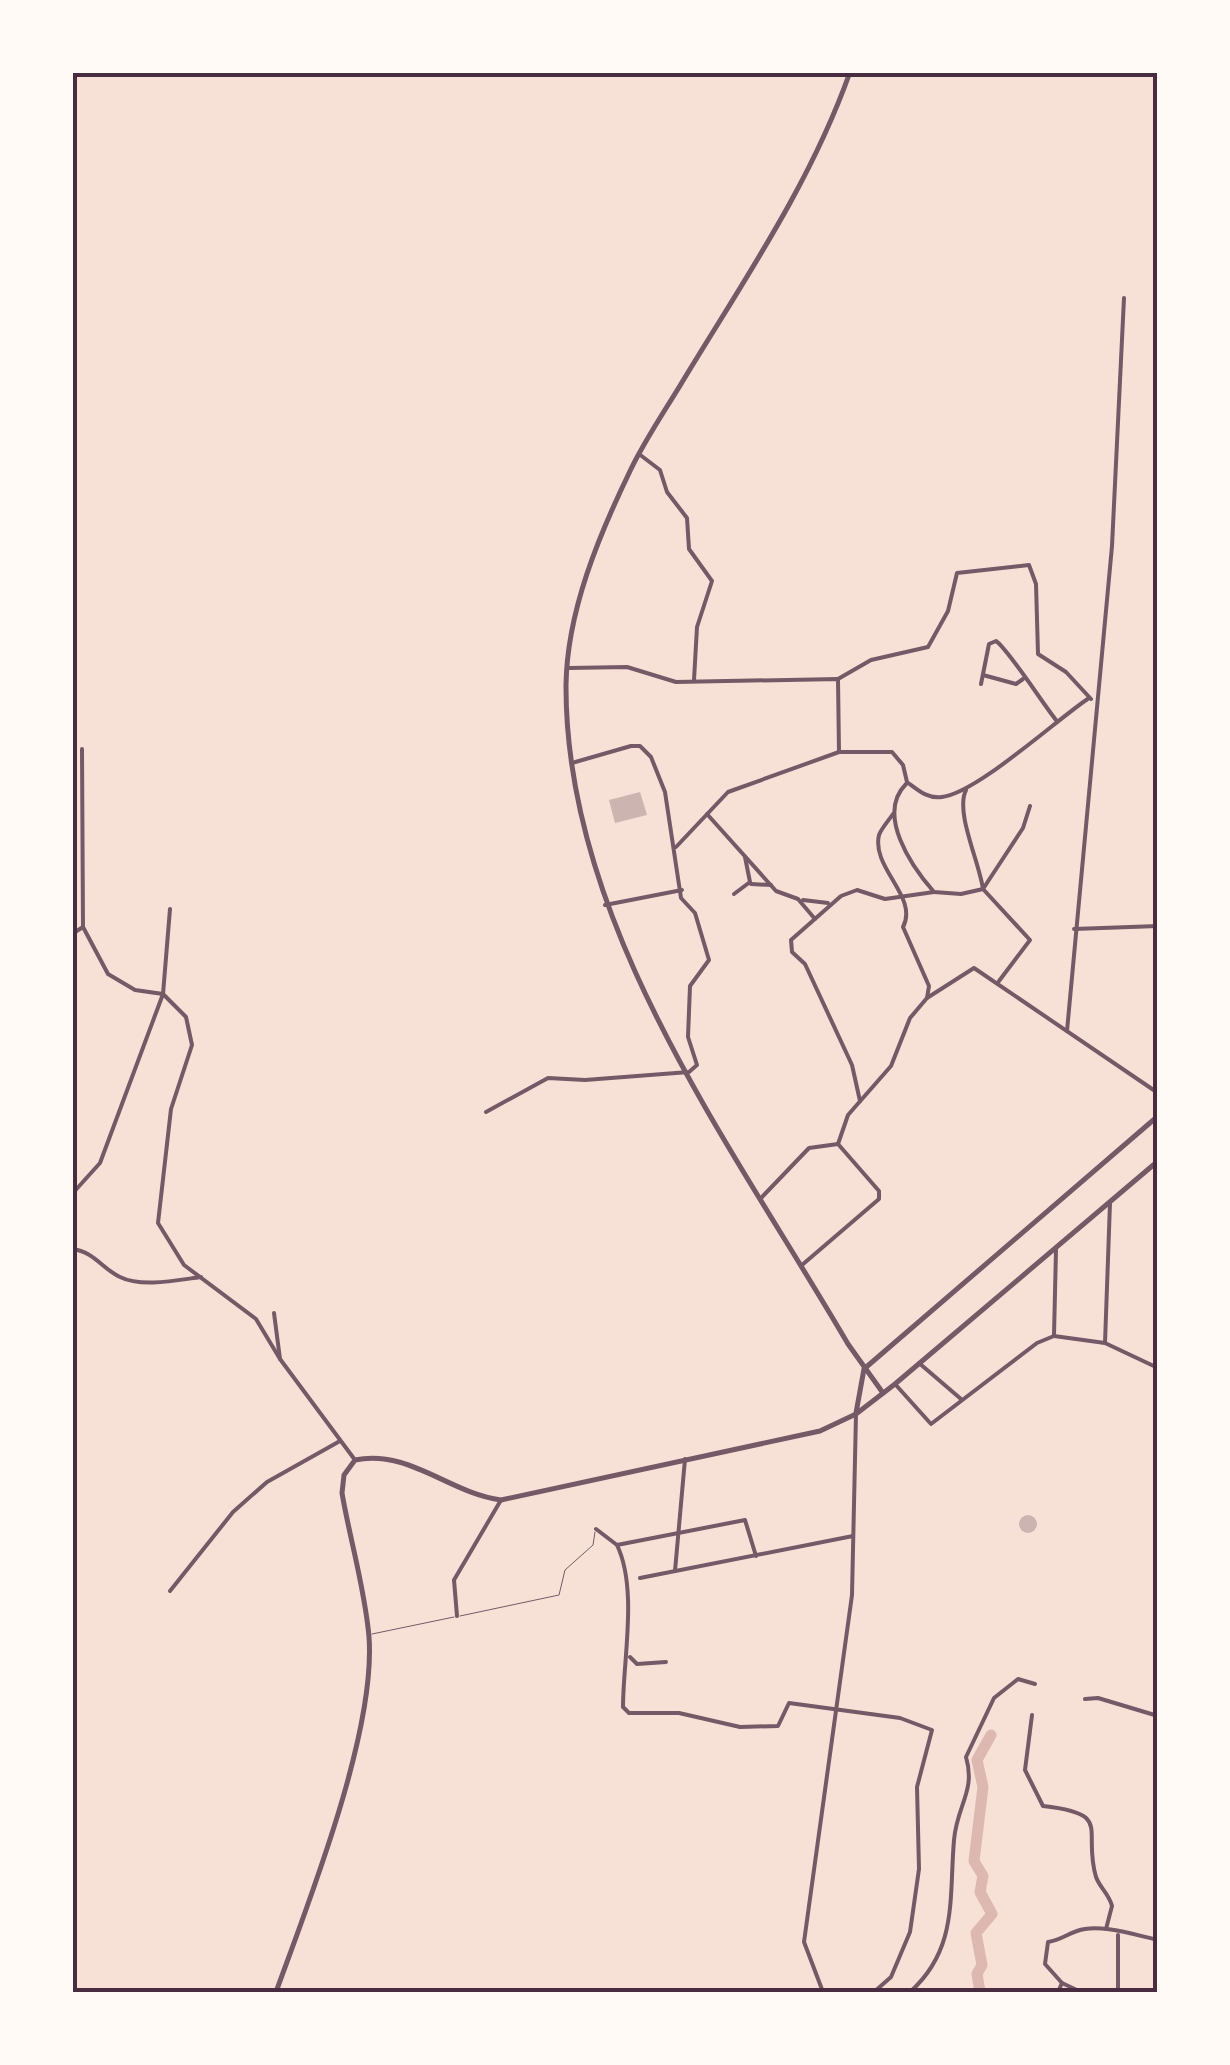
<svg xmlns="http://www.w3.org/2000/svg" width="1230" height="2065" viewBox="0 0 1230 2065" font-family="Rubik,sans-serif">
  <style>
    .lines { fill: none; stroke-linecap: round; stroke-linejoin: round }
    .river { stroke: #dcb8b0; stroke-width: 11 }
    .building { fill: #ccb4b1 }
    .service { stroke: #755966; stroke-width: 1 }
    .minor { stroke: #755966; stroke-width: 4 }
    .tertiary { stroke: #755966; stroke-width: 5 }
    .neatline { fill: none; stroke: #4a2c40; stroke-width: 4 }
  </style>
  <rect width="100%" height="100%" fill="#f7e1d7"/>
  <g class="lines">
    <polyline class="river" points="980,1992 977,1974 982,1965 976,1933 992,1914 980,1892 983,1876 974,1861 983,1787 977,1760 991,1735"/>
  </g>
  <g class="building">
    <polygon points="640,792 647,815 615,823 609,800"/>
    <circle cx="1028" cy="1524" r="9"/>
  </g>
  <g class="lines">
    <g class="service">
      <polyline points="460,1616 559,1595 565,1570 593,1545 595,1532"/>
      <polyline points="372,1634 454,1617"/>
    </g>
    <g class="minor">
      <polyline points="639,454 660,470 667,492 687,518 689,549 712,581 697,627 694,680"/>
      <polyline points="569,668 627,667 676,682 838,679 839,752"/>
      <polyline points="983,675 1016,684 1023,679"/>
      <polyline points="838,679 871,660 928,647 948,611 957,573 1029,565 1036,584 1038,654 1066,672 1091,699"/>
      <path d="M981,684L989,644L996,641C1008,649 1043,704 1056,720"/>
      <path d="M906,784C876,814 911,866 934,892L961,894L983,889L1030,940L999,981"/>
      <path d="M966,790C955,812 979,861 983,889L1023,828L1030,806"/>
      <polyline points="707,814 776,891 798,899 815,919"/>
      <path d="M676,847L728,792L839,752H892L903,765L907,782C918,790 927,799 942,797C977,793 1056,720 1089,698"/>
      <polyline points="751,884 771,885"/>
      <polyline points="734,894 750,882 745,857"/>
      <polyline points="803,900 828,903"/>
      <polyline points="605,905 682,890"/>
      <polyline points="83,927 108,974 135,990 163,994 186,1017 192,1045 171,1109 158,1223 184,1265 256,1319 280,1359"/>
      <polyline points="1074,929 1158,926"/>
      <polyline points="72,934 83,927 82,749"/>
      <polyline points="927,998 974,968 1158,1093"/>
      <polyline points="1067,1031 1112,546 1124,298"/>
      <polyline points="860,1101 852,1065 805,964 792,952 791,940 841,896 857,890 885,899 934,892"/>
      <polyline points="486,1112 548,1078 585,1080 689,1072 697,1065 688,1037 690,986 709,960 695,913 681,898 665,792 651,757 640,746 631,746 572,763"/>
      <polyline points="72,1194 100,1163 163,994 170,909"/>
      <path d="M762,1197L809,1148L838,1144L848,1115L891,1066L910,1018L927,998L929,986L903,927C919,897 871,868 879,835C881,829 889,820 893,814"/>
      <path d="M72,1249C95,1252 101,1268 120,1277C142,1288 178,1280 201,1277"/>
      <polyline points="802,1265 879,1199 879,1191 838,1144"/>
      <polyline points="274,1313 280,1359 355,1460"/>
      <polyline points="1054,1335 1056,1250"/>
      <polyline points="1054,1336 1105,1343 1158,1368"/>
      <polyline points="1105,1343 1110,1203"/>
      <polyline points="919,1363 961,1399"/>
      <polyline points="1156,1367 1158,1327"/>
      <polyline points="895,1384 931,1424 1037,1343 1054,1336"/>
      <polyline points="596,1529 617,1545 745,1520 756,1556"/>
      <path d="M617,1545C638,1589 623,1660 623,1707L629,1713H679L740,1727L778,1726L789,1703L900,1718L932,1730L917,1787L919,1869L910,1932L891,1977L874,1992"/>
      <polyline points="675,1571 685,1459"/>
      <polyline points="640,1578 853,1536"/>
      <polyline points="170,1591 233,1512 267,1482 340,1441"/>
      <polyline points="457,1616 454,1580 501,1500"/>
      <polyline points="630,1657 637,1664 666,1662"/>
      <polyline points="1085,1699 1098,1698 1158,1716"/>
      <path d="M1032,1715L1025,1770L1043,1806C1114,1814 1082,1829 1096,1877C1100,1888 1109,1894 1112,1906L1106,1929"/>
      <path d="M1062,1983L1045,1964L1048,1942C1061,1940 1065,1935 1077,1931C1099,1923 1135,1935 1158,1940"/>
      <polyline points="823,1992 804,1942 852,1595 856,1414"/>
      <path d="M910,1992C958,1949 949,1898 954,1840C957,1805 976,1791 966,1757L994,1698L1018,1679L1035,1684"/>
      <polyline points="1058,1992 1062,1983 1081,1992"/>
      <polyline points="1118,1992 1118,1935"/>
    </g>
    <g class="tertiary">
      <path d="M850,72C810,185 742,283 681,384C664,412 645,440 631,469C599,535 567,611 566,685C565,925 732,1145 848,1344L883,1393"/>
      <polyline points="856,1413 864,1369 1158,1116"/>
      <path d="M276,1992C309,1901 376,1732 369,1637C365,1589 350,1540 342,1493L344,1475L355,1460C409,1449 449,1493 501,1500L820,1431L856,1414L895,1384L1158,1161"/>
    </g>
  </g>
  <rect width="1230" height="2065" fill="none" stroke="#fffaf5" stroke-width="150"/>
  <rect x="75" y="75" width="1080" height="1915" class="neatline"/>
</svg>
